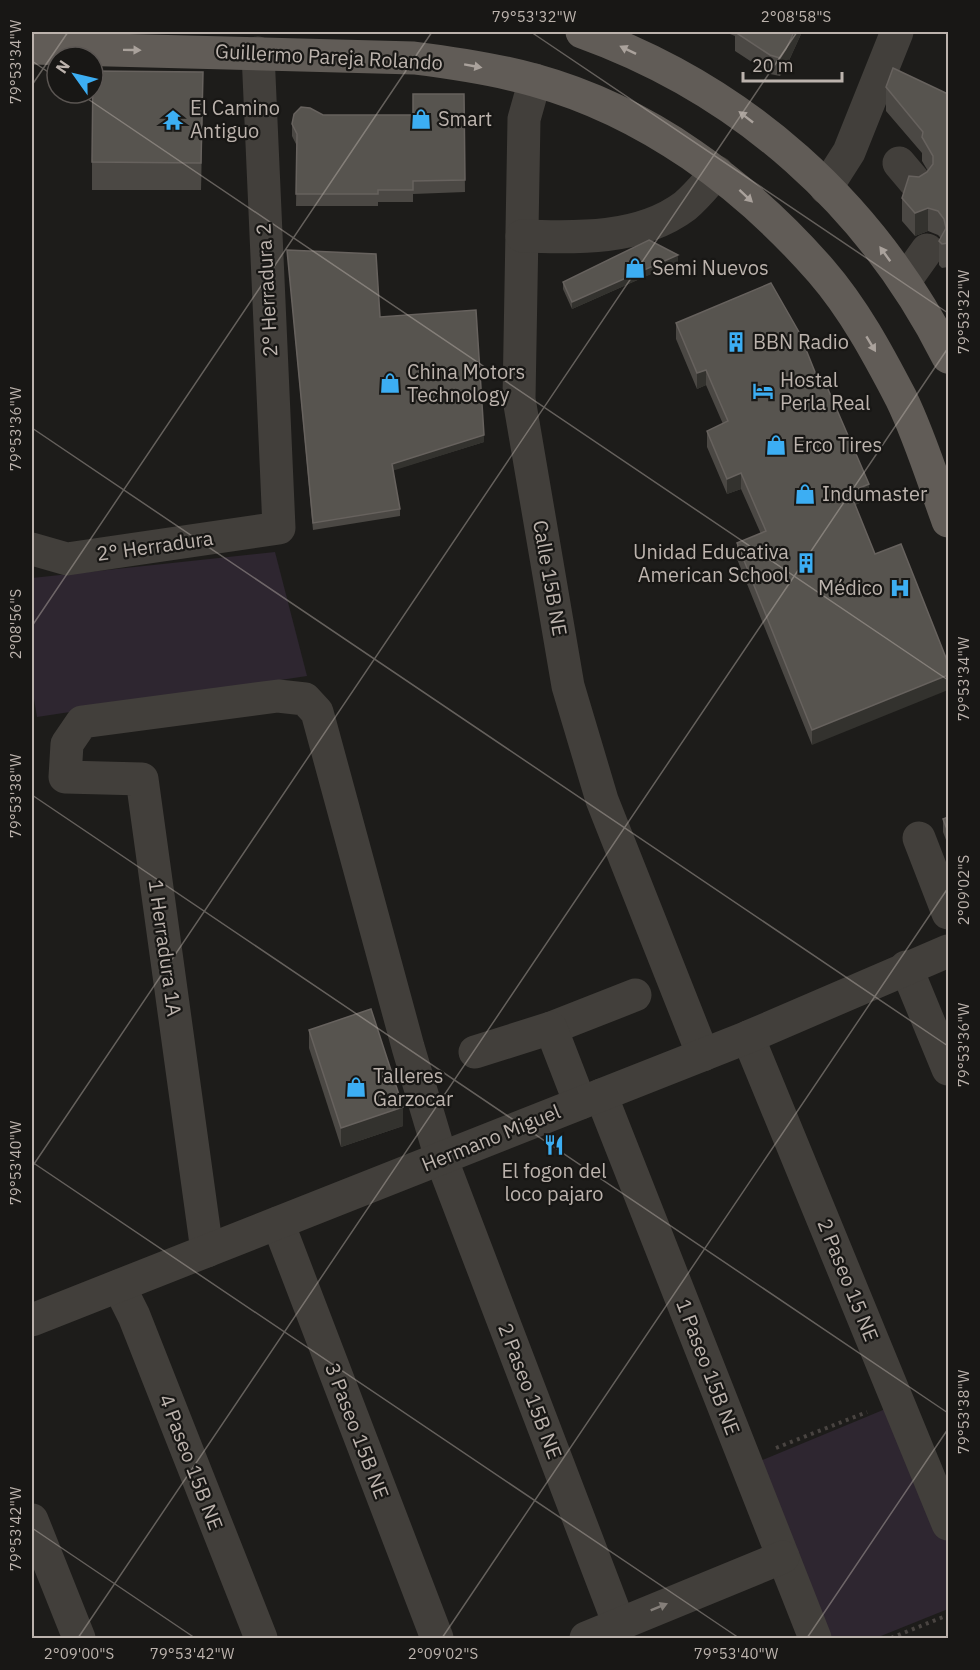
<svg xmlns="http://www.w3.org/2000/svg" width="980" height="1670" viewBox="0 0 980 1670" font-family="'IBM Plex Sans',sans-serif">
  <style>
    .green { fill: #2e2630 }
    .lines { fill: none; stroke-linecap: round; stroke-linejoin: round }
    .path { stroke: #494441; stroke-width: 4; stroke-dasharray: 3 4.5; stroke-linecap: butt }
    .minor { stroke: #423f3b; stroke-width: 33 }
    .major { stroke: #615c57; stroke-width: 33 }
    .wall { fill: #4b4844 }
    .shaded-wall { fill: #33322e }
    .building { fill: #57544f; stroke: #67625e; stroke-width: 1.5 }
    .oneway { fill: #aaa29c }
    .oneway2 { fill: #857f7a }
    .ticks { fill: none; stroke: #bcb3ad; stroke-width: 1.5; stroke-opacity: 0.45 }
    .labels { text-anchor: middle; stroke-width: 4.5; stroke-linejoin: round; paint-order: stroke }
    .street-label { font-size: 20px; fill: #bcb3ad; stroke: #181715 }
    .poi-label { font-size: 20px; fill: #bcb3ad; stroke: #181715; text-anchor: start }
    .neatline { fill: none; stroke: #bcb3ad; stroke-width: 2 }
    .ticks-label { font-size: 15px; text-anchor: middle; fill: #bcb3ad }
  </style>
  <rect width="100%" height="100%" fill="#1d1c1a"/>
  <g class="green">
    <polygon points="275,552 307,676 37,717 32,687 32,578"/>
    <polygon points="895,1405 948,1540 948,1609 876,1638 821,1638 753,1464"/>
  </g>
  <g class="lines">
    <g class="path">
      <polyline points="776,1448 867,1412"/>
      <polyline points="891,1638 948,1615"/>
    </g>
    <g class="minor">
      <polyline points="535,80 524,119 519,399 568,686 602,800 703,1055"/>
      <polyline points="899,163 915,182"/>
      <polyline points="826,188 849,152 897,32"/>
      <path d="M522,236C576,238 640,240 685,206C697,196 707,183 717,172"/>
      <polyline points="905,281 927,250"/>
      <polyline points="32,549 67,559 279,528 258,53"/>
      <polyline points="919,838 948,913"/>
      <polyline points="906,967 948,1069"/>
      <polyline points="551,1028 635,995"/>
      <polyline points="748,1037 948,1524"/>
      <polyline points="475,1052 551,1028 580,1103"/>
      <polyline points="601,1095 815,1638"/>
      <polyline points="278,1223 437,1638"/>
      <polyline points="207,1251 142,779 65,777 67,744 82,722 278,696 305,699 317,712 408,1047 441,1158 619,1624"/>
      <polyline points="119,1286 134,1316 261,1638"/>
      <polyline points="32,1320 748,1037 948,951"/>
      <polyline points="32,1520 79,1638"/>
      <polyline points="586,1638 783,1557"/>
    </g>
    <g class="major">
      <path d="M582,32C743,90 871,204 948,357"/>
      <path d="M32,48L414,58C454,63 495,69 534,80C647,111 745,184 821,271C854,309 878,354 901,398C920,437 933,480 948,521"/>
    </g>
  </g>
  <g class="wall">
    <polygon points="725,32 802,32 786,67 780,76 770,74 735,51 735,36"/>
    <polygon points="886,87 948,94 948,267 942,268 939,265 939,241 941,238 938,235 928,231 915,236 902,221 902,198 919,177 928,171 922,161 922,153 886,111"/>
    <polygon points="464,94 465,192 413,194 413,202 378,202 378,206 296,206 297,146 292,136 292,124 323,115 413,115"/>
    <polygon points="203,99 201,190 92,190 92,162"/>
    <polygon points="287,250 380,317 484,442 393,470 400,509 400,516 313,530"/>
    <polygon points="678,262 572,309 563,289 563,282"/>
    <polygon points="676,323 819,382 869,499 855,505 812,745 737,559 737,543 761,534 741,489 727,494 707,447 707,431 723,424 706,385 697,389 676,339"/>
    <polygon points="948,817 948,845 943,832 943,819"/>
    <polygon points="309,1030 403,1126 341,1147 309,1048"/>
  </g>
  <g class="shaded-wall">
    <polygon points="794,32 802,32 786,67 780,76 780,58"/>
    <polygon points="203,72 203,99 201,190 201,163"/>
    <polygon points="928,208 928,231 915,236 915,213"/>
    <polygon points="678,255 678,262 572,309 572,302"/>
    <polygon points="706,370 706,385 697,389 697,373"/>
    <polygon points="484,435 484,442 392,471 392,464"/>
    <polygon points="741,473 741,489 727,494 727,479"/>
    <polygon points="869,484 869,499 850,507 850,492"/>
    <polygon points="948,675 948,690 812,745 812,730"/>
    <polygon points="403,1107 403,1126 341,1147 341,1128"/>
  </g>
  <g class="building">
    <polygon points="735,32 794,32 786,49 780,58 770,55"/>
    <polygon points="893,68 948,94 948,243 942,244 939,241 946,228 944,219 938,211 928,208 915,213 902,198 909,176 919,177 927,172 933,164 933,156 922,137 923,132 886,87"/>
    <polygon points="93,71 203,72 201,163 92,162"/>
    <polygon points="413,94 464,94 465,180 413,181 413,190 378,190 378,194 296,194 297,134 292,124 294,114 301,107 310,108 323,115 413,115"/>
    <polygon points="649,240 678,255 572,302 563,282"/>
    <polygon points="287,250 376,254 380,317 476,310 484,435 392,464 400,509 313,523"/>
    <polygon points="771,283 799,332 819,382 824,380 869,484 850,492 875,554 901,544 948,663 948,675 812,730 737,543 766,531 741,473 727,479 707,431 728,421 706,370 697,373 676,323"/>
    <polygon points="948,817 948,832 943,819"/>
    <polygon points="371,1009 403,1107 341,1128 309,1030"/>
  </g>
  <defs><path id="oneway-solid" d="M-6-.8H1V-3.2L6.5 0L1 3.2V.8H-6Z" transform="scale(1.5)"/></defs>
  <g class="oneway">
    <use href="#oneway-solid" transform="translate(132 50) rotate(1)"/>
    <use href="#oneway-solid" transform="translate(628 50) rotate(-154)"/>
    <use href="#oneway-solid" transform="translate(473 66) rotate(10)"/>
    <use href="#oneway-solid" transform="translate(746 117) rotate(-142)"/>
    <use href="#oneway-solid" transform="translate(746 196) rotate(43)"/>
    <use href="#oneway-solid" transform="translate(885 254) rotate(-126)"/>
    <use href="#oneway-solid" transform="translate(871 344) rotate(59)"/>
  </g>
  <use class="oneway2" href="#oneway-solid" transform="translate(659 1607) rotate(-22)"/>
  <path class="ticks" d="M531,32L948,313M32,61L57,78M32,85L68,32M79,93L948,680M32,428L948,1046M32,626L432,32M32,795L948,1413M32,1162L739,1638M32,1167L797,32M32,1528L195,1638M78,1638L948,348M442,1638L948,888M807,1638L948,1429"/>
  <defs>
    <g id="shop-bare" transform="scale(1.62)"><path d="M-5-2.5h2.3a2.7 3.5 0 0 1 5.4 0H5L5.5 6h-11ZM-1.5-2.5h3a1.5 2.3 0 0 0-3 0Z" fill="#3caef3" stroke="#181715" stroke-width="2.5" paint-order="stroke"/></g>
    <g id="temple-bare" transform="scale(1.62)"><path d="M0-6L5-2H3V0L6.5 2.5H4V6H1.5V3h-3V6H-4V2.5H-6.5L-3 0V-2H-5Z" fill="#3caef3" stroke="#181715" stroke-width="2.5" paint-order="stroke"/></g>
    <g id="building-bare" transform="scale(1.62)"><path d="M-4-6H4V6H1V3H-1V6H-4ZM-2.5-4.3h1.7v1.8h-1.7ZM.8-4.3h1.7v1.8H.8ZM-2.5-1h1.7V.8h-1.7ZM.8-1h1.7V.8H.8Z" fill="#3caef3" stroke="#181715" stroke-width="2.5" paint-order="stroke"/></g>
    <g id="hotel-bare" transform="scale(1.62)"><path d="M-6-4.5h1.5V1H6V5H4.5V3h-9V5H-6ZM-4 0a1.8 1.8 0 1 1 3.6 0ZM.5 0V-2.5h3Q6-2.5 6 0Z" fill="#3caef3" stroke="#181715" stroke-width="2.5" paint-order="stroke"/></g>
    <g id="hospital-bare" transform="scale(1.62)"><path d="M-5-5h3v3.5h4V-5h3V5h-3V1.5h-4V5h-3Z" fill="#3caef3" stroke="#181715" stroke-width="2.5" paint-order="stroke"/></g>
    <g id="restaurant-bare" transform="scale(1.62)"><path d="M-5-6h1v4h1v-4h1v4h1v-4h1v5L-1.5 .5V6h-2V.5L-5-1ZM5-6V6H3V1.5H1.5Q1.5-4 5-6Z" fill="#3caef3" stroke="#181715" stroke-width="2.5" paint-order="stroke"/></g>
  </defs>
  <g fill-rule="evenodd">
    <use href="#shop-bare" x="421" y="119"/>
    <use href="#temple-bare" x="173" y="120"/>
    <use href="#shop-bare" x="635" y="268"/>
    <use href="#building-bare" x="736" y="342"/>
    <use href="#shop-bare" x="390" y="383"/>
    <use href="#hotel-bare" x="763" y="391"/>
    <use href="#shop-bare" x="776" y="445"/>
    <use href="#shop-bare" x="805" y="494"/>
    <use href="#building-bare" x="806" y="563"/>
    <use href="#hospital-bare" x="900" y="588"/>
    <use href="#shop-bare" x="356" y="1087"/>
    <use href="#restaurant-bare" x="554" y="1145"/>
  </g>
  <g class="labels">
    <g class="street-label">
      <text transform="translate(329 57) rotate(3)" y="7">Guillermo Pareja Rolando</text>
      <text transform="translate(267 290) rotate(-93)" y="7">2° Herradura 2</text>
      <text transform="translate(155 546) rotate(-8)" y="7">2° Herradura</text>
      <text transform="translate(550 578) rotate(80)" y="7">Calle 15B NE</text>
      <text transform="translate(165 948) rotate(82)" y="7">1 Herradura 1A</text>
      <text transform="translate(491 1138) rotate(-22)" y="7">Hermano Miguel</text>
      <text transform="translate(848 1280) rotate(68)" y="7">2 Paseo 15 NE</text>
      <text transform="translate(708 1367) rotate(69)" y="7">1 Paseo 15B NE</text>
      <text transform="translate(530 1391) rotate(69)" y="7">2 Paseo 15B NE</text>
      <text transform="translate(357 1431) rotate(69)" y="7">3 Paseo 15B NE</text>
      <text transform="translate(191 1462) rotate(69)" y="7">4 Paseo 15B NE</text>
    </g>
    <g class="poi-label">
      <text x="190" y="115">El Camino<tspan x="190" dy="23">Antiguo</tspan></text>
      <text x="438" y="126">Smart</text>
      <text x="652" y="275">Semi Nuevos</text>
      <text x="753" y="349">BBN Radio</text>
      <text x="407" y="379">China Motors<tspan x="407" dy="23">Technology</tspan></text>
      <text x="780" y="387">Hostal<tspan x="780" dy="23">Perla Real</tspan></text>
      <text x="793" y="452">Erco Tires</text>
      <text x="822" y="501">Indumaster</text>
      <text x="789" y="559" text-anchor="end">Unidad Educativa<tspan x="789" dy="23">American School</tspan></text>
      <text x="883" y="595" text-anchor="end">Médico</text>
      <text x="373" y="1083">Talleres<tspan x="373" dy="23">Garzocar</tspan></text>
      <text x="554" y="1178" text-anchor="middle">El fogon del<tspan x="554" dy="23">loco pajaro</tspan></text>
    </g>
  </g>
  <rect width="980" height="1670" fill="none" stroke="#181715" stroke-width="66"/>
  <g transform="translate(75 75) rotate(304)"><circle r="28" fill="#181715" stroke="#5a5552" stroke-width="1.5"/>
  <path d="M0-4.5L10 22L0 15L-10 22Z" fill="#3caef3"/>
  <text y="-9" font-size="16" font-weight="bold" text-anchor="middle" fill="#bcb3ad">N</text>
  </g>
  <path d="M743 72v9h99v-9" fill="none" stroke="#bcb3ad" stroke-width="3"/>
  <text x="752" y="72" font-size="18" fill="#bcb3ad" stroke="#181715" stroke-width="4.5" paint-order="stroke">20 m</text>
  <rect x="33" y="33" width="914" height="1604" class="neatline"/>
  <g class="ticks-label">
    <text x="534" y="22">79°53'32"W</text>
    <text x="796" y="22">2°08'58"S</text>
    <text transform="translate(16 62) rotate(-90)" y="5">79°53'34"W</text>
    <text transform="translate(964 312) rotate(-90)" y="5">79°53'32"W</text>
    <text transform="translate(16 429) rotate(-90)" y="5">79°53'36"W</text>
    <text transform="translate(16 624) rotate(-90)" y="5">2°08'56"S</text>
    <text transform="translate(964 679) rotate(-90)" y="5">79°53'34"W</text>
    <text transform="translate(16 796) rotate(-90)" y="5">79°53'38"W</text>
    <text transform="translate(964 890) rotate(-90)" y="5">2°09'02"S</text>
    <text transform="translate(964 1045) rotate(-90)" y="5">79°53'36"W</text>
    <text transform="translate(16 1163) rotate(-90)" y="5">79°53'40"W</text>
    <text transform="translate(964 1412) rotate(-90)" y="5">79°53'38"W</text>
    <text transform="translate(16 1529) rotate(-90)" y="5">79°53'42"W</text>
    <text x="79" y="1659">2°09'00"S</text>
    <text x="192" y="1659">79°53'42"W</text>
    <text x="443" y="1659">2°09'02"S</text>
    <text x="736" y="1659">79°53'40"W</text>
  </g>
</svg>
